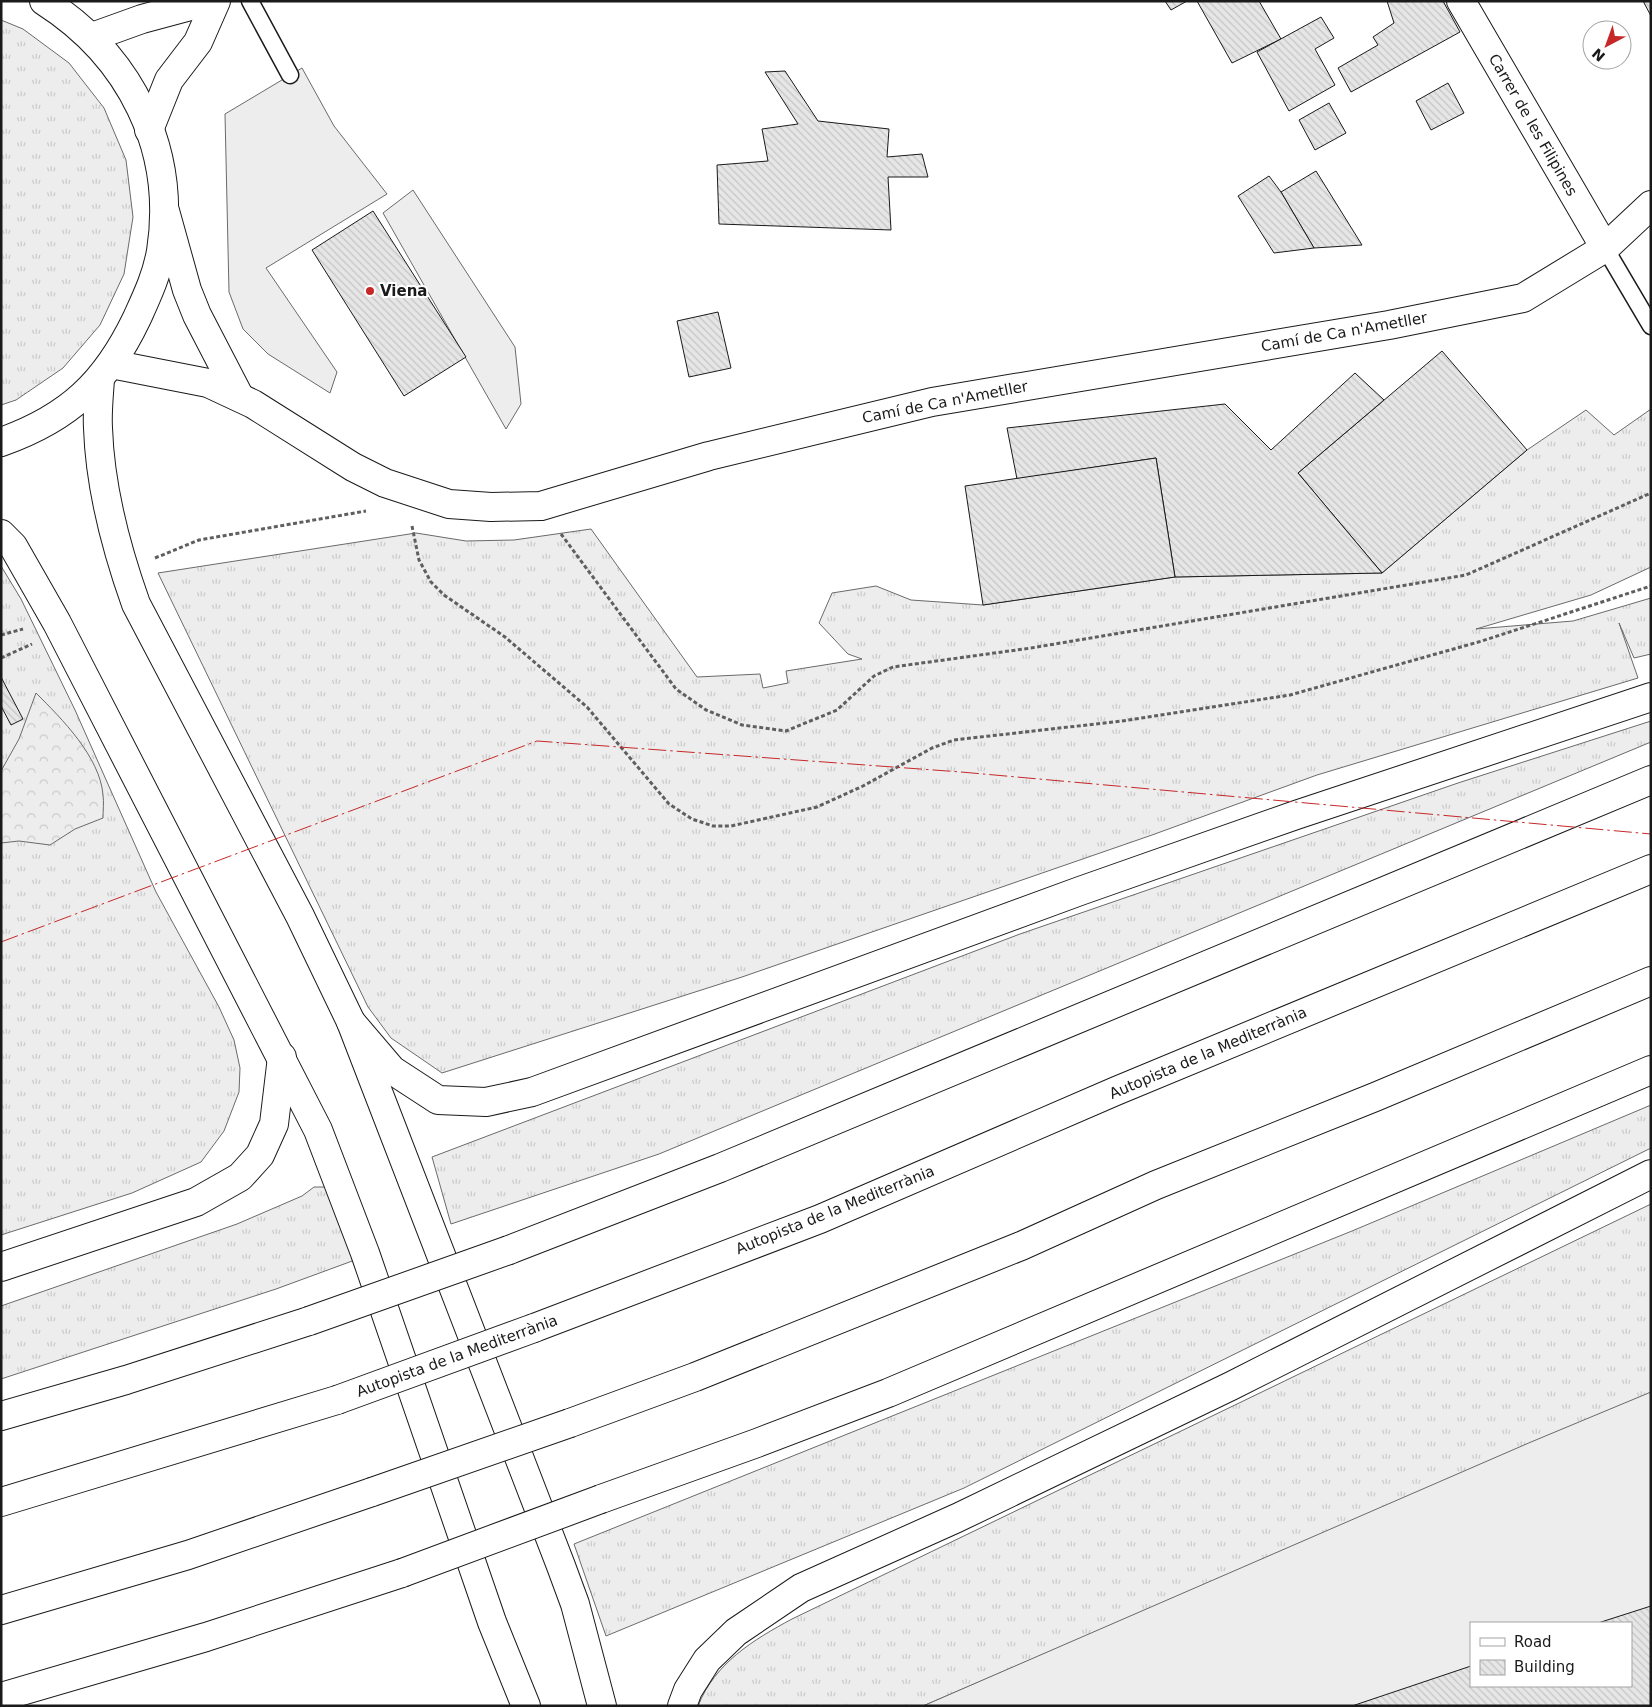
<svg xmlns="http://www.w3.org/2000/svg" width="1652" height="1707" viewBox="0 0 1652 1707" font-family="'DejaVu Sans',sans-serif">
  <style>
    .grass { fill: url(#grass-tufts); stroke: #6a6a6a }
    .forest { fill: url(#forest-crowns); stroke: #6a6a6a }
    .built { fill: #ededed; stroke: #6a6a6a; fill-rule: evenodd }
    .building { fill: url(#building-back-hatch); stroke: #1a1a1a }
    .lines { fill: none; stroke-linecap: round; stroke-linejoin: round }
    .service-casing { stroke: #1a1a1a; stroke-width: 19 }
    .minor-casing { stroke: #1a1a1a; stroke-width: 30 }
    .secondary-casing { stroke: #1a1a1a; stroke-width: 30 }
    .trunk-casing { stroke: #1a1a1a; stroke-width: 30 }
    .motorway-casing { stroke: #1a1a1a; stroke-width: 30 }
    .path { stroke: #5f5f5f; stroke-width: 3; stroke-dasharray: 4 2.5; stroke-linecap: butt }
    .service { stroke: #fff; stroke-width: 16 }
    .minor { stroke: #fff; stroke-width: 28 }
    .secondary { stroke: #fff; stroke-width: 28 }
    .trunk { stroke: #fff; stroke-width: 28 }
    .motorway { stroke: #fff; stroke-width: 28 }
    .trunk-bridge-casing { stroke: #1a1a1a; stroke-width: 30; stroke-linecap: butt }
    .motorway-bridge-casing { stroke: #1a1a1a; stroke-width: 30; stroke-linecap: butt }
    .trunk-bridge { stroke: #fff; stroke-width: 28 }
    .motorway-bridge { stroke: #fff; stroke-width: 28 }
    .power { stroke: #c62828; stroke-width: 1; stroke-dasharray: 18 4 2.5 4; stroke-linecap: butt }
    .poi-dot { fill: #c62828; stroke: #fff; stroke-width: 2 }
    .labels { text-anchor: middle; stroke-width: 4; stroke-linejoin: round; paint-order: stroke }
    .street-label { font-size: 15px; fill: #1a1a1a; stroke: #fff }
    .poi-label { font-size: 15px; font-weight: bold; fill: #1a1a1a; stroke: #fff; text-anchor: start }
  </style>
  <defs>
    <pattern id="grass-tufts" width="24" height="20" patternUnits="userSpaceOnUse" patternTransform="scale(1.25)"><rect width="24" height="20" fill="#ededed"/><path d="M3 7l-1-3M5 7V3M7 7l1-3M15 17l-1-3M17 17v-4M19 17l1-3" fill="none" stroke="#cbcbcb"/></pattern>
    <pattern id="forest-crowns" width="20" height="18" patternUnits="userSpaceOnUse" patternTransform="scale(1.25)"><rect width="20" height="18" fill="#ededed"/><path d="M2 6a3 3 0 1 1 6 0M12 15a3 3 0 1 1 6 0" fill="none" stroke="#cbcbcb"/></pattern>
    <pattern id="building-back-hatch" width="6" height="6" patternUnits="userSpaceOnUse" patternTransform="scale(1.25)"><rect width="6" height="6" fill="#e6e6e6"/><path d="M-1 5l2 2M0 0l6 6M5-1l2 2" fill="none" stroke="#c5c5c5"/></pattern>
  </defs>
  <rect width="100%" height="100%" fill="#fff"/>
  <g class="grass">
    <polygon points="1,20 23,29 69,63 104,108 126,160 133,217 124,274 100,325 63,368 16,400 1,405"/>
    <polygon points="1651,409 1651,567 1591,595 1476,629 1573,621 1651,598 1651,654 1634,658 1619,623 1638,678 1317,775 1152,835 742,977 442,1073 391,1038 368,1007 158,573 416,533 466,541 514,540 591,529 697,677 760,674 763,688 788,683 786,671 862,659 848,654 819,623 832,593 876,586 911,600 983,605 1175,577 1382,573 1527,450 1586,410 1614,435"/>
    <polygon points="1,566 21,599 75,710 156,892 219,1007 234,1040 240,1068 239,1092 224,1131 201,1162 132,1193 1,1235"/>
    <polygon points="1651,721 1651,742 659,1154 451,1224 432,1157 1020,934 1458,783"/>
    <polygon points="1651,1105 1651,1148 964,1488 606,1636 574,1544 1352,1231"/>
    <polygon points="314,1187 328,1187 355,1260 276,1289 1,1379 1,1306 237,1224 302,1196"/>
    <path d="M1651,1204V1393L923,1706H698C715,1663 753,1640 792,1619Z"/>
  </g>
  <path class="forest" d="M36,693C62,719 100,757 103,795C104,802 103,811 103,818L75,829L50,845L19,841L1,843V771L19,739Z"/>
  <g class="built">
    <polygon points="302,68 334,126 387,194 266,268 337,372 330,393 268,354 243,329 229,292 225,114"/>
    <polygon points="413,190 515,347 521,404 506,429 383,213"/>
    <path d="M1651,1392V1706H923L1531,1442ZM1471,1623H1631V1686H1471Z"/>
  </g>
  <g class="building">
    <polygon points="1165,1 1187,1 1171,10"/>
    <polygon points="1197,1 1259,1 1281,39 1232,63"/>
    <polygon points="1387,1 1443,1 1460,32 1351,92 1338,68 1378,45 1373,37 1394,23"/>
    <polygon points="1643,1 1651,1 1651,16"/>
    <polygon points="1321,17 1334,38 1315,49 1335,85 1289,111 1257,52"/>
    <polygon points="785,71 818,121 889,129 887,157 922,154 928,177 888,177 891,230 719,224 717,165 768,161 762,129 798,124 765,72"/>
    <polygon points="1448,83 1464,113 1431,130 1416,101"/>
    <polygon points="1329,103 1346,133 1315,150 1299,120"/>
    <polygon points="1316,171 1362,245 1314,248 1281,192"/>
    <polygon points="1269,176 1281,192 1314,248 1274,253 1238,196"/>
    <polygon points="373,211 466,357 404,396 312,250"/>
    <polygon points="718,312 731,368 689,377 677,321"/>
    <polygon points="1442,351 1527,450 1382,573 1298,473"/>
    <polygon points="1355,373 1384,400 1298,473 1382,573 1175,577 1156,458 1017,479 1007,428 1225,404 1271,450"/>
    <polygon points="1156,458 1175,577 983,605 965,486"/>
    <polygon points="1,677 23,719 11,725 1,706"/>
    <polygon points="1651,1606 1651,1706 1352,1706 1471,1666 1471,1686 1631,1686 1631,1623 1598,1623"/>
  </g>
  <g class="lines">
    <g class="service-casing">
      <g id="service">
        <polyline points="250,1 290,75"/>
        <polyline points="1605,248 1651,326"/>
      </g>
    </g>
    <g class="minor-casing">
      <g id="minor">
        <polyline points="1461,1 1605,248"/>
        <polyline points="92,37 142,19 209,1"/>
        <polyline points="149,130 169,80 198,42 216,1"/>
        <polyline points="165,211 187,290 197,315 239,396"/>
        <polyline points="111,364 208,383 253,404 353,467 385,483 449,504 491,507 541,506 709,456 932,402 1389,325 1523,298 1605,248 1651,205"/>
      </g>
    </g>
    <g class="secondary-casing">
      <g id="secondary">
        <path d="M100,379C99,395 97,412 98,428C100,488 116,548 136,604L300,916L351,1022L561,1566L575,1604L602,1706"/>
        <path d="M1,442C69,418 106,383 137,318C147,296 157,275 161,251C177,148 130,56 44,1"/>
        <polyline points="1,534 13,546 57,623 318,1130 365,1253 492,1622 526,1706"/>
      </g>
    </g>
    <g class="trunk-casing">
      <g id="trunk">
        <polyline points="351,1022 392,1070 438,1100 486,1102 532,1092 1080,891 1296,815 1651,697"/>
        <polyline points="509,1250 720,1168 1651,780"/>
        <polyline points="1,1267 196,1202 240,1177 260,1155 274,1124 282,1057"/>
        <polyline points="1,1416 126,1380 309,1321"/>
        <polyline points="601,1499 757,1443 888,1393 1651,1070"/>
        <polyline points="1,1697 206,1637 402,1573"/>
        <polyline points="682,1706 688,1690 707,1660 736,1632 801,1588 957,1518 1231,1386 1651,1174"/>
      </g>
    </g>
    <g class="motorway-casing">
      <g id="motorway">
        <polyline points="534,1328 820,1219 1116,1091 1651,869"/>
        <polyline points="570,1423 695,1377 1021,1246 1156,1185 1375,1097 1651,981"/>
        <polyline points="1,1502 337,1400"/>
        <polyline points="1,1610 188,1555 372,1492"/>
      </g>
    </g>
    <g class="path">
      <polyline points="412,526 419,560 431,582 444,595 505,637 587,707 669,804 692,819 713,826 731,826 817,807 863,786 932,748 954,740 1122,721 1290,695 1482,641 1651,586"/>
      <polyline points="561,534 676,689 706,710 742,725 786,731 837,710 874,676 893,667 1031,648 1466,575 1651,493"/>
      <polyline points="155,558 199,540 366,511"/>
      <polyline points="1,635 23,629"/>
      <polyline points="1,658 32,644"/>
    </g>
    <use href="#service" class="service"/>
    <use href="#minor" class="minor"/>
    <use href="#secondary" class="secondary"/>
    <use href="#trunk" class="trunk"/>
    <use href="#motorway" class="motorway"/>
    <g class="trunk-bridge-casing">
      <g id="trunk-bridge">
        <polyline points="309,1321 509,1250"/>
        <polyline points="402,1573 601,1499"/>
      </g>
    </g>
    <g class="motorway-bridge-casing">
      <g id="motorway-bridge">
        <polyline points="337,1400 534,1328"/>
        <polyline points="372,1492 570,1423"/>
      </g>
    </g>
    <use href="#trunk-bridge" class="trunk-bridge"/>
    <use href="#motorway-bridge" class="motorway-bridge"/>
    <polyline class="power" points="1,942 537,741 961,772 1651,834"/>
  </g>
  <circle class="poi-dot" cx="370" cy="291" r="5"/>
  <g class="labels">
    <g class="street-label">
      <text transform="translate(1533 125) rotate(60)" y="5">Carrer de les Filipines</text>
      <text transform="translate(1344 332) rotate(-10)" y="5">Camí de Ca n'Ametller</text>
      <text transform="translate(945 402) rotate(-11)" y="5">Camí de Ca n'Ametller</text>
      <text transform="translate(1208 1053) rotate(-23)" y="5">Autopista de la Mediterrània</text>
      <text transform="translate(835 1210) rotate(-22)" y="5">Autopista de la Mediterrània</text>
      <text transform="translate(457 1356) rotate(-20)" y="5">Autopista de la Mediterrània</text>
    </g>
    <g class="poi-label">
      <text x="380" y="296">Viena</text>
    </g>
  </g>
  <rect width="1652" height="1707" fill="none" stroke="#1a1a1a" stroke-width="5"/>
  <rect x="1470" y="1622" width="162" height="65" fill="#ffffff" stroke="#a3a3a3"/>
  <rect x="1480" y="1638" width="25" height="8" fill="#ffffff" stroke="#a3a3a3"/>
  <text x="1514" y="1647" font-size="15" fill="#1a1a1a">Road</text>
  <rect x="1480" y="1660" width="25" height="15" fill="url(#building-back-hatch)" stroke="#a3a3a3"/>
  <text x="1514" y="1672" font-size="15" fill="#1a1a1a">Building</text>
  <g transform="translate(1607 45) rotate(221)"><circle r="24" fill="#ffffff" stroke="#a3a3a3"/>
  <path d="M0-4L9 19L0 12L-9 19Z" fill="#c62828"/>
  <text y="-8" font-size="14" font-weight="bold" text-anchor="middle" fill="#1a1a1a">N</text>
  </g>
</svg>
